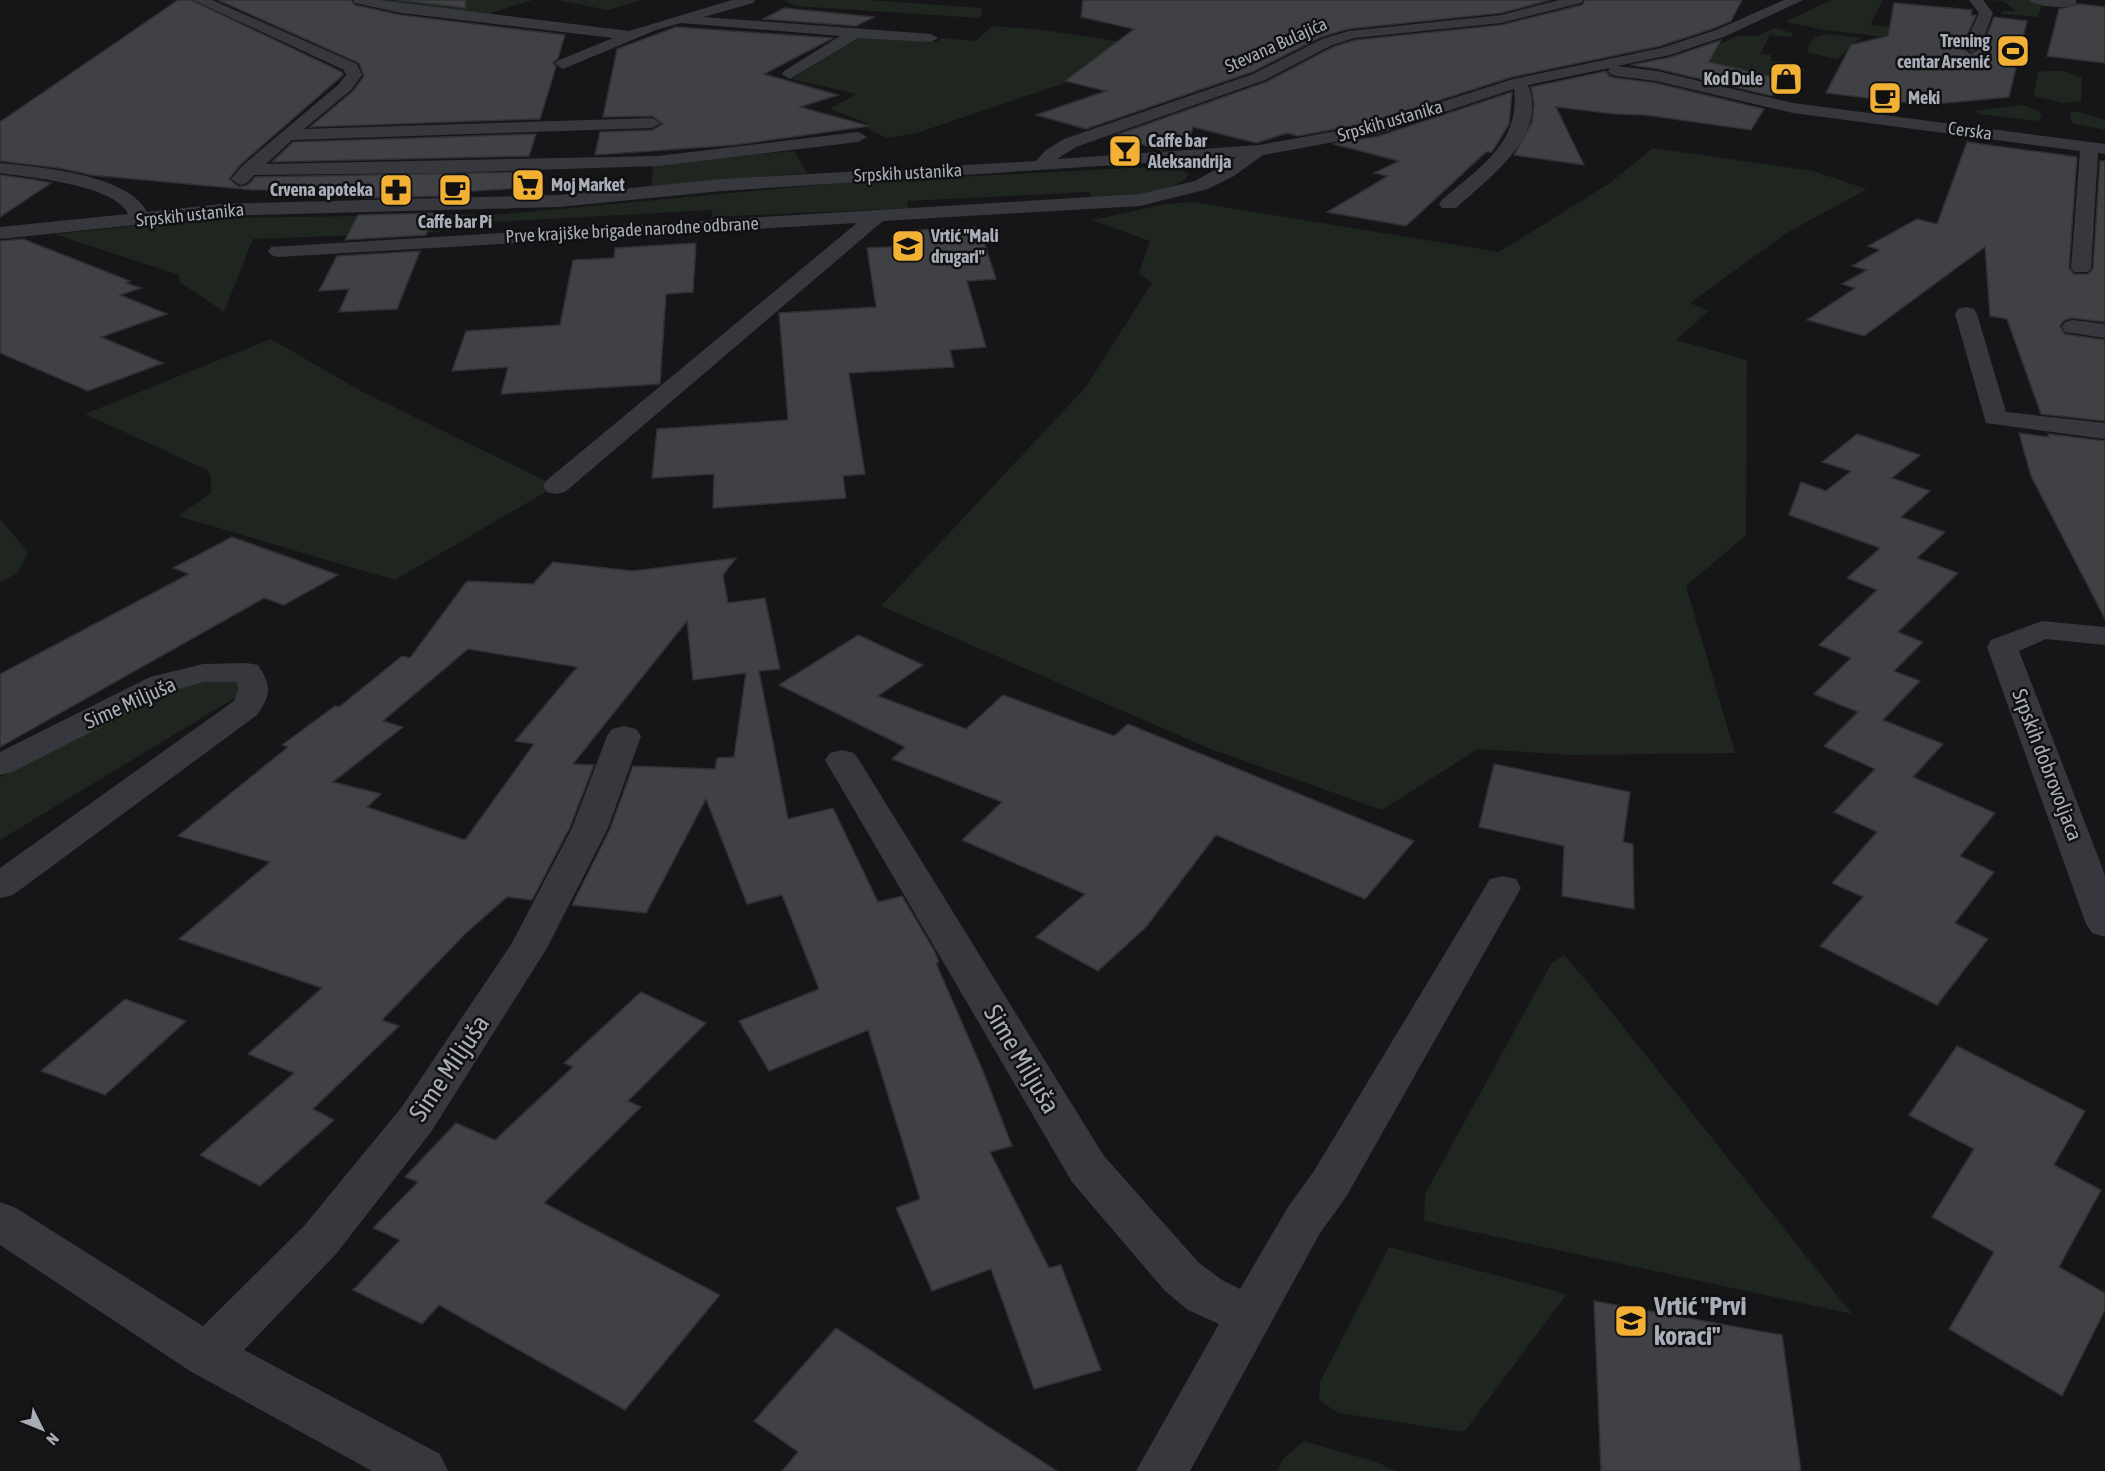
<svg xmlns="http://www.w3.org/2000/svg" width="2105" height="1471" viewBox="0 0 2105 1471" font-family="'Asap Condensed',sans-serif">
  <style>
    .green { fill: #1e261f }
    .building { fill: #404145; stroke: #303034; stroke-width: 1.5; fill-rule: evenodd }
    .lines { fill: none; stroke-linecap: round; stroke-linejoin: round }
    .minor { fill: #37383d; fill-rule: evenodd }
    .labels { text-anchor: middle; stroke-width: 5; stroke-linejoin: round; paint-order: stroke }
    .far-poi-label { font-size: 18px; font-weight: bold; fill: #a8adb8; stroke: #111113; text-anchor: start }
    .far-street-label { font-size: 18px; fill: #a8adb8; stroke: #111113 }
    .street-label { font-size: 21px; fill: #a8adb8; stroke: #111113 }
    .near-street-label { font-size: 26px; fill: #a8adb8; stroke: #111113 }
    .near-poi-label { font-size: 26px; font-weight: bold; fill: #a8adb8; stroke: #111113; text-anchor: start }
  </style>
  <rect width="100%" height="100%" fill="#161618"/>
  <g class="green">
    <polygon points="373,0 533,0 480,16"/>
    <polygon points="557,0 641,0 608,10"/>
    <polygon points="784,0 869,0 982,8 980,18 795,6"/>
    <polygon points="1831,0 1883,0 1870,25 1954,34 1951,44 1824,30 1785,22"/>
    <polygon points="1986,0 2043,0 2038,17 2002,14 2003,11 2016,11 2003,1"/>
    <polygon points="993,26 1044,30 1140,45 1121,64 917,133 887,138 870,130 867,123 830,109 856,94 792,79 859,36 937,42 942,38 975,41"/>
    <polygon points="1774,28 1793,33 1791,37 1770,35 1760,54 1771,55 1771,61 1796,63 1806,71 1755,78 1784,93 1769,92 1704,68 1717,45 1738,36 1757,36"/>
    <polygon points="1827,34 1860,38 1837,59 1809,53 1807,49 1814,37"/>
    <polygon points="2046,71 2065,71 2082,78 2081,101 2063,103 2034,96 2038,72"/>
    <polygon points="2022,105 2037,110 2042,117 2038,121 1978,114 1975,111"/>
    <polygon points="2075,111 2105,120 2105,130 2072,123 2070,113"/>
    <polygon points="1653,148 1813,171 1867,189 1785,234 1690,303 1709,311 1676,340 1747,360 1746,535 1686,586 1735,753 1573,755 1478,749 1382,810 1208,748 881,606 1085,388 1152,283 1139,273 1150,241 1092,220 1166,204 1193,202 1499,252 1610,183"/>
    <polygon points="794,151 807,173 651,186 654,164"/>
    <path d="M1168,166L1179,168L1189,175C1168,197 1120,199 1092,198L1089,192L907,201L908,208L712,217V210L442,225L440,232L253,239L224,312L180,282L179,275L54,234L214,218L506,214L840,183Z"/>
    <polygon points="271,339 361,391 556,486 395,580 178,516 211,493 211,477 207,470 85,414"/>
    <polygon points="0,519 28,552 18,573 0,582"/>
    <polygon points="239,676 248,690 0,840 0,777 163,685"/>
    <polygon points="1564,955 1594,990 1852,1314 1424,1221 1425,1194 1551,964"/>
    <polygon points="1389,1247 1567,1294 1464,1432 1338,1413 1319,1400 1320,1382"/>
    <polygon points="1304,1441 1376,1462 1396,1471 1277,1471 1283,1459"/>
  </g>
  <g class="building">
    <polygon points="178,0 191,0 342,72 343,75 240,165 229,179 239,187 248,185 255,177 524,172 520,188 442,193 441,196 366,198 371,190 253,190 91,175 59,168 0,161 0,122"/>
    <polygon points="218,0 351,0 355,5 401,15 565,35 558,58 553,63 556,67 540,119 310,127 353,91 364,76 359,63"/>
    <polygon points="397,0 465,0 466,8"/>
    <polygon points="1083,0 1550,0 1501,13 1348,29 1321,37 1252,72 1086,129 1036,115 1106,91 1065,81 1134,29 1081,17"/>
    <polygon points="1585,0 1742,0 1731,21 1715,28 1660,46 1512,77 1368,123 1298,136 1287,133 1256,143 1193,127 1187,145 1161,150 1113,136 1266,82 1333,47 1355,40 1501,25 1582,5"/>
    <polygon points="1894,3 1972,10 1971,15 1976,15 1962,48 1971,54 1982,48 1994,17 2027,21 2009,97 1925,105 1826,93 1851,45 1888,36"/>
    <polygon points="2079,4 2105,7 2105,63 2047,56 2059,9"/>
    <polygon points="784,8 874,17 856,26 763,19"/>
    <polygon points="676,27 833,38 764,74 838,95 800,107 869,126 735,145 595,155 600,132 652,130 663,124 652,116 603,117 617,49"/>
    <polygon points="1721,40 1709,62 1782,79 1772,96 1658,69 1631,65 1671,57"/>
    <polygon points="1606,71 1609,76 1616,78 1656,83 1764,109 1751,130 1645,115 1615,114 1556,107 1584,165 1514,155 1532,122 1534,104 1531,87"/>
    <polygon points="1512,92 1509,124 1492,152 1486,152 1406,226 1327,212 1388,176 1374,173 1399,161 1333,144 1379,136"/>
    <polygon points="536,134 529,156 272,162 293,142"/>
    <polygon points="1967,142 2077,157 2069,268 2074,274 2088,274 2093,268 2100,161 2105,161 2105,322 2072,318 2064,320 2060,326 2065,334 2105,340 2105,421 2041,414 2007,319 1990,316 1985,247 1864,336 1807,320 1855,288 1842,284 1867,270 1852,266 1880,250 1868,246 1917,219 1937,224"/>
    <polygon points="0,175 30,179 51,183 0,217"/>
    <polygon points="435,213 426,235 345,240 358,215"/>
    <polygon points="979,227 996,279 967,281 986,347 950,350 954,367 849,373 865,474 843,476 846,498 713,508 714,474 652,478 657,429 788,420 779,313 876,307 867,248 906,246 902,231"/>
    <polygon points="23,239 130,281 126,283 141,288 120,295 167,314 101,337 163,363 88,391 0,353 0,241"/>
    <polygon points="696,243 693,292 666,294 660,384 501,394 508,367 452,371 466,331 560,325 573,260 614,258 615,248"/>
    <polygon points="420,251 397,309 339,312 349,289 319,291 337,256"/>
    <polygon points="2019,433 2049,437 2048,434 2105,441 2105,619 2031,476"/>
    <polygon points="1857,434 1920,455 1892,478 1930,491 1901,517 1945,532 1917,558 1958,573 1898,632 1923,642 1894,671 1920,681 1883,720 1943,744 1913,777 1995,813 1960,856 1994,872 1955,923 1988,939 1937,1005 1820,946 1863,897 1832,883 1877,832 1834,812 1875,769 1824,746 1858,712 1814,694 1851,658 1819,645 1877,590 1847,578 1880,548 1789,515 1801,482 1826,491 1851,471 1822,462"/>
    <polygon points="232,537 338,575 284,605 264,598 0,747 0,674 189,574 173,568"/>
    <path d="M736,558L723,575L728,603L765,598L780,669L759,671L788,819L833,808L878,902L902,896L934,950L939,962L936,963L983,1071L1012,1146L990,1152L1049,1268L1061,1265L1101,1370L1034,1389L991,1269L932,1291L896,1208L920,1199L868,1030L769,1071L739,1021L819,989L782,895L747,904L706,799L646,913L572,905L610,829L633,766L715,769L717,758L734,757L746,673L693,680L687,621L573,764L594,765L570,827L532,900L507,897L466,933L382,1020L399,1026L313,1109L334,1120L260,1186L200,1155L294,1073L248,1054L322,988L179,939L270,862L178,836L288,747L282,745L335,706L339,707L402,656L410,658L467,581L533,584L553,562L633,571ZM468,649L577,667L515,741L534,744L465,840L367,807L381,794L333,782L403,727L383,721Z"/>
    <polygon points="858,635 923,665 878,696 966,729 1003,695 1114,736 1128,724 1414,841 1365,899 1216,835 1146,927 1098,971 1036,937 1085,894 962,840 1002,802 892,759 905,747 779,685"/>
    <polygon points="1494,764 1630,792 1623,842 1633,844 1634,909 1562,896 1564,846 1479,827"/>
    <polygon points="641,992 706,1023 628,1101 641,1107 544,1203 720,1295 625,1410 439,1305 422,1324 353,1290 400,1240 373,1228 418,1182 405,1177 456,1123 495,1140 573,1067 564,1063"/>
    <polygon points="125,999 186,1021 105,1095 41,1071"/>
    <polygon points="1957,1046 2085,1111 2054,1165 2101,1190 2059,1267 2105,1293 2105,1310 2062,1396 1949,1329 1994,1252 1932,1217 1974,1149 1909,1115"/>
    <polygon points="1594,1301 1782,1335 1801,1471 1601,1471"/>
    <polygon points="836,1328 941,1396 1057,1471 782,1471 798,1452 754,1421"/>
  </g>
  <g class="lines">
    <g class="minor">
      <polygon points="193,0 212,0 357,64 362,75 351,90 304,129 652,118 661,123 652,128 292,140 266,164 658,156 858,132 867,137 858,142 658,166 438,173 254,175 247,183 240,185 231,179 242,166 339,84 346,75 344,70"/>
      <polygon points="353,0 379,0 629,31 732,0 755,0 753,3 704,17 931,34 938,38 931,42 858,38 790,79 782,74 784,71 840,36 681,23 656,30 563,69 555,64 557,61 613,38 401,13 355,3"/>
      <path d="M1559,0H1583L1581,3L1501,23L1355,38L1332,45L1265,80L1076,147L1057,159L1259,145L1369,125L1513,79L1661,48L1716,30L1784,0H1803L1726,36L1670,55L1617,66L1657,71L1793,103L2105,144V154L2098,153L2091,268L2088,272H2074L2071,268L2080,151L1793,113L1656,81L1616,76L1610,74L1608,71L1610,68L1528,85C1549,136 1488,178 1456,208H1442L1439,204L1442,200C1478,168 1521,144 1514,89L1378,134L1263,155L1234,176L1208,189L1140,206L883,221L565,492L556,494L547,492L543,486L547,480L857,223L278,257L271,255L268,251L271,247L1140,194L1195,181L1237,157L722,191L559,207L221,216L0,239V227L128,214C116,185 28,177 0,173V163C38,167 128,174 147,212L221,204L559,195L722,179L1036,161L1046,150L1064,139L1253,74L1322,39L1349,31L1501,15Z"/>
      <polygon points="1969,0 1983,0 1993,13 1980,47 1972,52 1964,47 1979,13"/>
      <path d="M2029,0H2075L2077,3C2069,10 2037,7 2029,0Z"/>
      <polygon points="1966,307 1974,309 1977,314 2006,412 2105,423 2105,439 1986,423 1955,314 1958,309"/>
      <polygon points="2073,320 2105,324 2105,338 2065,332 2062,327 2065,322"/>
      <polygon points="2042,621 2105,627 2105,645 2046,639 2019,651 2105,875 2105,937 2092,933 2086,924 1987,647 1991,640"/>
      <path d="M247,663L258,665C272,686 271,695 257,715L13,895L0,898V868L234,701L238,690L237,682H204L172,691L12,772L0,775V752L150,677L203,664Z"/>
      <polygon points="624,726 636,729 641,736 608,828 547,948 431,1132 336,1254 244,1350 440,1454 448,1471 372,1471 190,1371 0,1245 0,1202 16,1208 203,1326 304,1226 401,1108 512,943 572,828 607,736 612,729"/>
      <polygon points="842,750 854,753 859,760 1104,1156 1199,1263 1222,1280 1240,1289 1288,1207 1314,1171 1490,879 1503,876 1516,879 1521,888 1346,1197 1320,1233 1190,1471 1136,1471 1219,1324 1188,1310 1165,1291 1072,1182 825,760 830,753"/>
    </g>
  </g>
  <defs>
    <g id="stadium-square" transform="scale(1.725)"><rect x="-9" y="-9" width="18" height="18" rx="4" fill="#f2b134" stroke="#111113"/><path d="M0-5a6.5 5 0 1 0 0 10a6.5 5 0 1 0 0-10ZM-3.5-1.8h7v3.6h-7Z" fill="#111"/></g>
    <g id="shop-square" transform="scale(1.725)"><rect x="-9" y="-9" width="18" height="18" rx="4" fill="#f2b134" stroke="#111113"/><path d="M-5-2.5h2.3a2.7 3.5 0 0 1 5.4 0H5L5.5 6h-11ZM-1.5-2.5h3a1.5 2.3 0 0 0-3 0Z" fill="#111"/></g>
    <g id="cafe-square" transform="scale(1.725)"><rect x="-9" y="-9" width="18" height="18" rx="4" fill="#f2b134" stroke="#111113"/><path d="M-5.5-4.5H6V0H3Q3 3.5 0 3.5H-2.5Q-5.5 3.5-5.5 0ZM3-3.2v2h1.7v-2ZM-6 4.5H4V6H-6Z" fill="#111"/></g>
    <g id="bar-square" transform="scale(1.725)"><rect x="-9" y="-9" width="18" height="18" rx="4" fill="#f2b134" stroke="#111113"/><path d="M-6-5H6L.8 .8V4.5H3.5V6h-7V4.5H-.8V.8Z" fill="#111"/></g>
    <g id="supermarket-square" transform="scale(1.725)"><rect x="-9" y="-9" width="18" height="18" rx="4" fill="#f2b134" stroke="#111113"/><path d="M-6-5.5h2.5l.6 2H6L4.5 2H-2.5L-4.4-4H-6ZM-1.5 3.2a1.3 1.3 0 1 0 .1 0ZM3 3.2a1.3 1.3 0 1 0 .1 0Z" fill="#111"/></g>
    <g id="pharmacy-square" transform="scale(1.725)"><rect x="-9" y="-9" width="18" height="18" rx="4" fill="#f2b134" stroke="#111113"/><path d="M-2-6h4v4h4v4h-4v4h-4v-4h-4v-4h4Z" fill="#111"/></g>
    <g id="school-square" transform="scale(1.725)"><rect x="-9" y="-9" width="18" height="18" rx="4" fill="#f2b134" stroke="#111113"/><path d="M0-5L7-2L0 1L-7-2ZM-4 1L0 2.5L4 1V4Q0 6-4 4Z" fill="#111"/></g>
  </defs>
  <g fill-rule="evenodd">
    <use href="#stadium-square" x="2013" y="51"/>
    <use href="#shop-square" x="1786" y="79"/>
    <use href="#cafe-square" x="1885" y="98"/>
    <use href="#bar-square" x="1125" y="151"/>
    <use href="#supermarket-square" x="528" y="185"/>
    <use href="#pharmacy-square" x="396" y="190"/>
    <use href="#cafe-square" x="455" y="190"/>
    <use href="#school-square" x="908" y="246"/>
    <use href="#school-square" x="1631" y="1321"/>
  </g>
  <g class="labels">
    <g class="far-poi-label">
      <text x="1990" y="47" text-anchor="end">Trening<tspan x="1990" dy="21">centar Arsenić</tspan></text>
      <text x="1763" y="85" text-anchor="end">Kod Dule</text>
      <text x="1908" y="104">Meki</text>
      <text x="1148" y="147">Caffe bar<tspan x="1148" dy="21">Aleksandrija</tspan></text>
      <text x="551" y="191">Moj Market</text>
      <text x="373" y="196" text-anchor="end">Crvena apoteka</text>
      <text x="455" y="228" text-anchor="middle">Caffe bar Pi</text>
      <text x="931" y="242">Vrtić "Mali<tspan x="931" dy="21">drugari"</tspan></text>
    </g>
    <g class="far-street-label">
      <text transform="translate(1276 45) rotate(-24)" y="6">Stevana Bulajića</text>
      <text transform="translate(1390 121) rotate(-16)" y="6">Srpskih ustanika</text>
      <text transform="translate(1970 131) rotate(8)" y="6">Cerska</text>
      <text transform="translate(908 173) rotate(-3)" y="6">Srpskih ustanika</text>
      <text transform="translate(190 215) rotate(-6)" y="6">Srpskih ustanika</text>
      <text transform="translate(632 230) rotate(-3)" y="6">Prve krajiške brigade narodne odbrane</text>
    </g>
    <g class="street-label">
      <text transform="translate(130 703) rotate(-24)" y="7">Sime Miljuša</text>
      <text transform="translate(2047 765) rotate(69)" y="7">Srpskih dobrovoljaca</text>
    </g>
    <g class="near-street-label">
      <text transform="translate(1022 1059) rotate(59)" y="9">Sime Miljuša</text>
      <text transform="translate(449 1068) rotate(-56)" y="9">Sime Miljuša</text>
    </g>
    <g class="near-poi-label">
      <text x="1654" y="1315">Vrtić "Prvi<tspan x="1654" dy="30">koraci"</tspan></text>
    </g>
  </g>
  <g transform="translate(42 1429) rotate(133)" stroke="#111113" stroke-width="4.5" paint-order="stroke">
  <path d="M0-4.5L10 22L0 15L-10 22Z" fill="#a8adb8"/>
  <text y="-9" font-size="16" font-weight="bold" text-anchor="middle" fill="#a8adb8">N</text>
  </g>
</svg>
